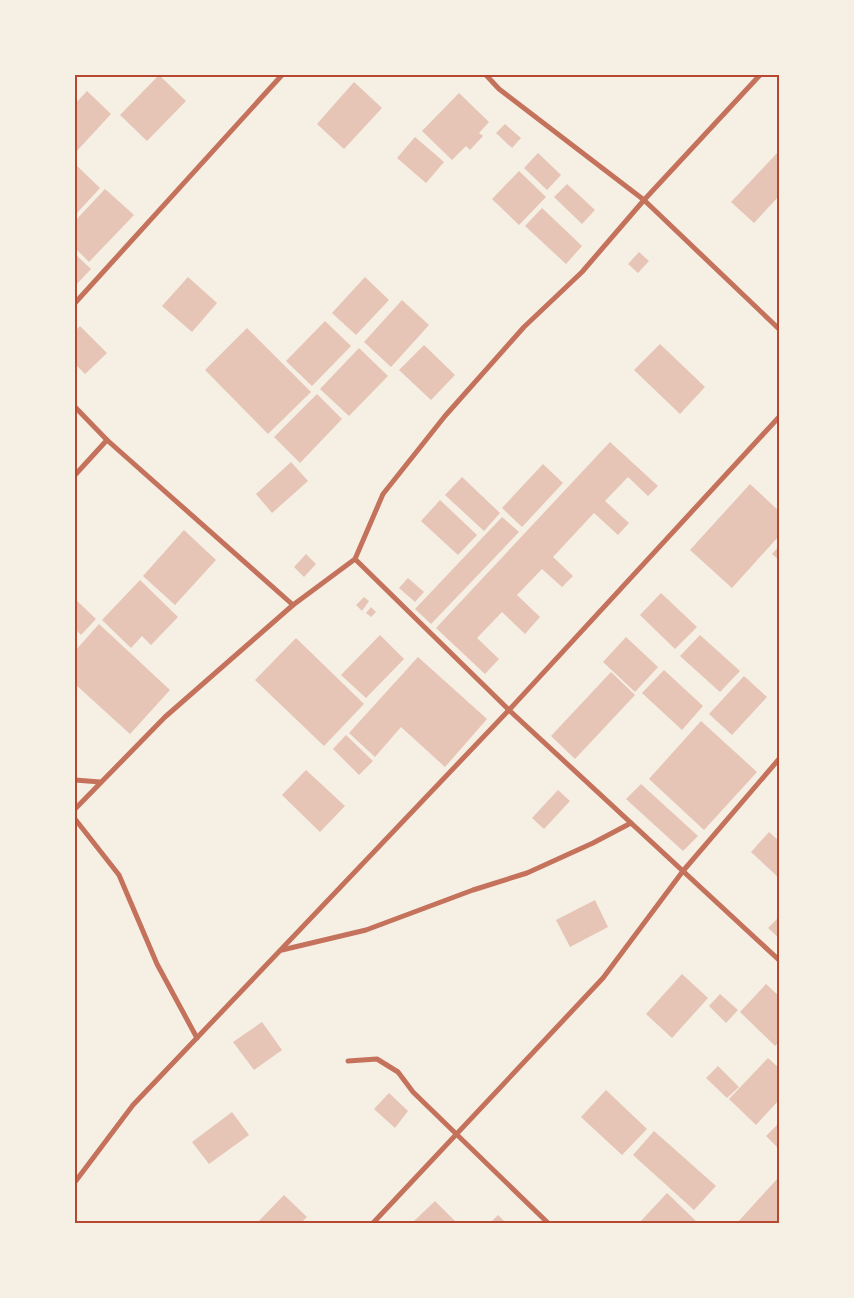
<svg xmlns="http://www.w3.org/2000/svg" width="854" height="1298" viewBox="0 0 854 1298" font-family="Arial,sans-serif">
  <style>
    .building { fill: #e6c5b7 }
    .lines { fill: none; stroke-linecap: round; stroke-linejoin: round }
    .minor { stroke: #c5725c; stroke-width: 5 }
    .neatline { fill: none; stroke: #b5482f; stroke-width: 2 }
  </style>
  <rect width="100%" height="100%" fill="#f6efe4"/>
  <g class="building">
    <polygon points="159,75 186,101 147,141 120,115"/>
    <polygon points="354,82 382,108 344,149 317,124"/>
    <polygon points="87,91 111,114 75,153 75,104"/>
    <polygon points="459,93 489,122 479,133 483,136 470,150 466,146 452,160 422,131"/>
    <polygon points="505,124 521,138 512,148 496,133"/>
    <polygon points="415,137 444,162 426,183 397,158"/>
    <polygon points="779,151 779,196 754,223 731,202"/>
    <polygon points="538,153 561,175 547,190 524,168"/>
    <polygon points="75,164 100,188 77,213 75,211"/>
    <polygon points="519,171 546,197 519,225 492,199"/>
    <polygon points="567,184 595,210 582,224 554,197"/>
    <polygon points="105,189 134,215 89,262 75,248 75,221"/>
    <polygon points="542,208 582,246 566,264 525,226"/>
    <polygon points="639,252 649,261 638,273 628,264"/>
    <polygon points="75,254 91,269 75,286"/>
    <polygon points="188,277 217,303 192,332 162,306"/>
    <polygon points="365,277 389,300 356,335 332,313"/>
    <polygon points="402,300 429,325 391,367 364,342"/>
    <polygon points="325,321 351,346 312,386 286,361"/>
    <polygon points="80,326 107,353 85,374 75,364 75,331"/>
    <polygon points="247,328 311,392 268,434 205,370"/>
    <polygon points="660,344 705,387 680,414 634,370"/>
    <polygon points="424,345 455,375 431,400 399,370"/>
    <polygon points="359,348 388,376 349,416 320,389"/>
    <polygon points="317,394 342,419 300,463 274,437"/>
    <polygon points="610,442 658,486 648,496 628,477 605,501 629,523 618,535 594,513 553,557 573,576 562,587 542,569 517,595 540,617 525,634 502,612 477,638 499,659 485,674 436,628"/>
    <polygon points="291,462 308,481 272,513 256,494"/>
    <polygon points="543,464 563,483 522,527 502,508"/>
    <polygon points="462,477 500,513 484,531 445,495"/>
    <polygon points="750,484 779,511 779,536 732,588 690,550"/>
    <polygon points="440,500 477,535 458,555 421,521"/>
    <polygon points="502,517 519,532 431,624 415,609"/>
    <polygon points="184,530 216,560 175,605 143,576"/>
    <polygon points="779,546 779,560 772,554"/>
    <polygon points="306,554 316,564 304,577 294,567"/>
    <polygon points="408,578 424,592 415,602 399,588"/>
    <polygon points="140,580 178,617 151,645 142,636 131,648 102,620"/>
    <polygon points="661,593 697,627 675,649 640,615"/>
    <polygon points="364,597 369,601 362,611 356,605"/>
    <polygon points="75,599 96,619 81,635 75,629"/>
    <polygon points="371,607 376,612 371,617 366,613"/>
    <polygon points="99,624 170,690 130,734 75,684 75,651"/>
    <polygon points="380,635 404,659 366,698 341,675"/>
    <polygon points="700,635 740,671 720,692 680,656"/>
    <polygon points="626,637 658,667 635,692 603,662"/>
    <polygon points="296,638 364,704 324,746 255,680"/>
    <polygon points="418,657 487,719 445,767 401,727 375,757 349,733"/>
    <polygon points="664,670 703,706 682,730 642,693"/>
    <polygon points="611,672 635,695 575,759 551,736"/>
    <polygon points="744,676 767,697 732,735 709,714"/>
    <polygon points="701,721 757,772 704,830 649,779"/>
    <polygon points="346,735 373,761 359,775 333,749"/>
    <polygon points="306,770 345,806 320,832 282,795"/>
    <polygon points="641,784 698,836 683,851 626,799"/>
    <polygon points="558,790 570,801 544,829 532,818"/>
    <polygon points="769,832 779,841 779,878 751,852"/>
    <polygon points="595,900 608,927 570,947 556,920"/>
    <polygon points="779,917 779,938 768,928"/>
    <polygon points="682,974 708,998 672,1038 646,1014"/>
    <polygon points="766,984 779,996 779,1042 775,1046 740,1012"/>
    <polygon points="720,994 738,1010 726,1023 709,1006"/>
    <polygon points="262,1022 282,1050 254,1070 233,1042"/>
    <polygon points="768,1058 779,1068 779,1100 756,1125 729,1099"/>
    <polygon points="718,1066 739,1087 727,1098 706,1078"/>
    <polygon points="606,1090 647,1129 622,1155 581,1117"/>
    <polygon points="389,1093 408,1111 395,1128 374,1109"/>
    <polygon points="232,1112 249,1135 209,1164 192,1142"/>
    <polygon points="779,1123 779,1149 766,1136"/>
    <polygon points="654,1131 716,1186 694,1210 633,1155"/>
    <polygon points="777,1179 779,1182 779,1223 737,1223"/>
    <polygon points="667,1193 698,1223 639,1223"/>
    <polygon points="284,1195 307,1217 301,1223 257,1223"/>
    <polygon points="435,1201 457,1223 412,1223"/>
    <polygon points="498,1215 506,1223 490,1223"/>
  </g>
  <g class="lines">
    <g class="minor">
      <polyline points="486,75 499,89 644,200 779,329"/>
      <polyline points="75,303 282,75"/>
      <polyline points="75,407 107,440 293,605 355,559 383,494 445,416 524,327 582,272 644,200 760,75"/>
      <polyline points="75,475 107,440"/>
      <polyline points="355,559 509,710 779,960"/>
      <polyline points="75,780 100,782"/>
      <polyline points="75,809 165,717 293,605"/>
      <polyline points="75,819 119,875 157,964 197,1038"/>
      <polyline points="282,950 366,930 473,890 527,873 593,843 631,823"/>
      <polyline points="348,1061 377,1059 398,1072 413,1092 548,1223"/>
      <polyline points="75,1182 133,1105 509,710 779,417"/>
      <polyline points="373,1223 603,978 683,871 779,759"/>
    </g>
  </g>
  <rect width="854" height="1298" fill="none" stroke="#f6efe4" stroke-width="152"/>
  <rect x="76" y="76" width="702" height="1146" class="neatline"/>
</svg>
